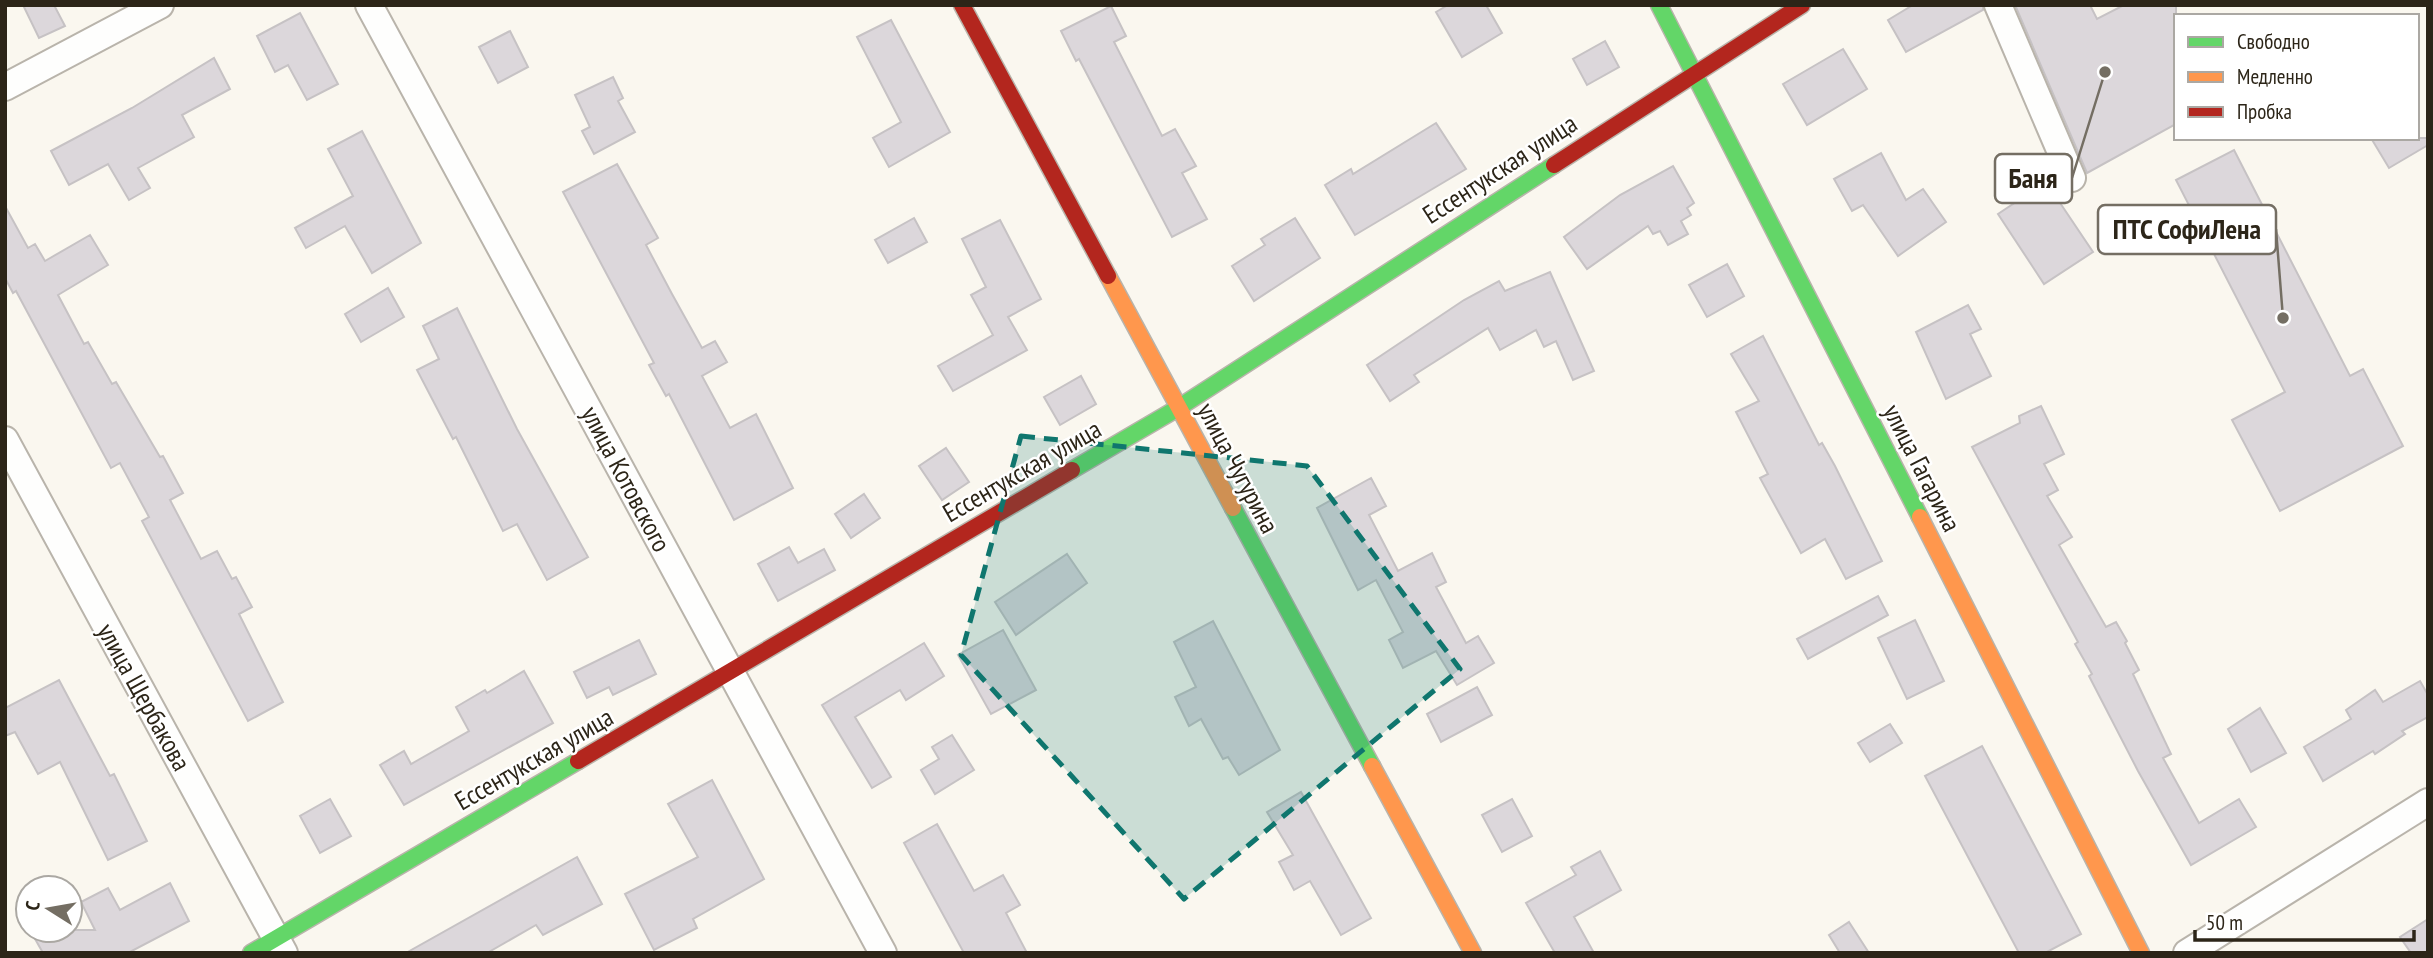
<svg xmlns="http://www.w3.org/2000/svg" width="2433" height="958" viewBox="0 0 2433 958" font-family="'PT Sans Narrow',sans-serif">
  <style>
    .building { fill: #dcd7db; stroke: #c6c2c4; stroke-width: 2 }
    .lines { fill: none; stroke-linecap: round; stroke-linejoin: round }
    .street-casing { stroke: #b9b4ab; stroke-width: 30 }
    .fast-casing { stroke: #b9b4ab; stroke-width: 19 }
    .slow-casing { stroke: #b9b4ab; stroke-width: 19 }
    .jam-casing { stroke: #b9b4ab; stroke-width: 19 }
    .street { stroke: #fefefd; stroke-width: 26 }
    .fast { stroke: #63d668; stroke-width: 16 }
    .slow { stroke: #ff974d; stroke-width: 16 }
    .jam { stroke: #b3261e; stroke-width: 16 }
    .marked { fill: #0f766e; fill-opacity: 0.2; stroke: #0f766e; stroke-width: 5; stroke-dasharray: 14 9; stroke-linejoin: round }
    .labels { text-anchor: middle; stroke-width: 5; stroke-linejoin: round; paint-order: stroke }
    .street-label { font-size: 26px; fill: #2c2518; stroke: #fff }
    .leader { fill: none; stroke: #746e63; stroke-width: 2.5 }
    .callout-dot { fill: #746e63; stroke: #fff; stroke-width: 2.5 }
    .callout { fill: #fff; stroke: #746e63; stroke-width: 2.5 }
    .callout-label { font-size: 28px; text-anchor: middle; font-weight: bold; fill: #2c2518 }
  </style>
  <rect width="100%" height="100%" fill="#faf7ef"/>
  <g class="building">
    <polygon points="23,5 54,5 65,26 39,38"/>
    <polygon points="1448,5 1486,5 1502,33 1462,57 1436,12"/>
    <polygon points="1913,5 1983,5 1983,10 1906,52 1888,20"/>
    <polygon points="2015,5 2090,5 2097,19 2124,5 2176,5 2176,124 2087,173"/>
    <polygon points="1111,6 1126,36 1114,42 1162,136 1175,129 1196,166 1182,173 1207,219 1172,237 1079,59 1076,61 1061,31"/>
    <polygon points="300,13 338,84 307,100 288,65 275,72 257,36"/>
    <polygon points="891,20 950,132 889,167 873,138 901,122 857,37"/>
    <polygon points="510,31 528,67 498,83 479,47"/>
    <polygon points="1605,41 1619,67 1587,85 1573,59"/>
    <polygon points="1843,49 1867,89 1807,125 1783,84"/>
    <polygon points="214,58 230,89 182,115 194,137 138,168 150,188 129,200 108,164 69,185 51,151 132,108"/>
    <polygon points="613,77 623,98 618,101 635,132 594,154 582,131 590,127 575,95"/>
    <polygon points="1436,123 1466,169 1355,235 1325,185 1351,169 1353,174"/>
    <polygon points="362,131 421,243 372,273 345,226 306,248 295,228 353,196 328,149"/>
    <polygon points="2371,138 2428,138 2428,145 2389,168"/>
    <polygon points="2234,150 2350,376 2363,369 2403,446 2280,511 2232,420 2285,392 2176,180"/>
    <polygon points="1881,153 1906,200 1923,189 1946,222 1898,256 1863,205 1852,211 1834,179"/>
    <polygon points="617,164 658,238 646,245 672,294 702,348 715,341 727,362 702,376 730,428 756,414 793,488 734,520 669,394 666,396 649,365 654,363 563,192"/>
    <polygon points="1673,166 1694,203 1687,208 1691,215 1681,221 1688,234 1668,245 1660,231 1653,234 1648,226 1587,269 1564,237 1620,195"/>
    <polygon points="2046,182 2093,252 2044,284 1998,214"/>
    <polygon points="5,206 28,248 35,244 45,261 90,235 108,265 58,295 84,344 88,342 112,384 116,382 160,457 163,456 183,493 170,500 201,559 217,551 232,579 236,577 252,607 239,614 283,702 248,721 142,521 149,517 120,463 111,468 16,291 13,293 5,278"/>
    <polygon points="914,218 927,242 888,263 875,240"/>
    <polygon points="1295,218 1320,258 1254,301 1232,266 1265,245 1261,239"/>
    <polygon points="1000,220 1041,299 1008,317 1027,350 953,391 938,366 993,335 971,295 986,287 962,239"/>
    <polygon points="1727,264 1744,296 1707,317 1689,285"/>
    <polygon points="1550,272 1594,371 1573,380 1556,341 1544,347 1536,330 1500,350 1488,328 1414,375 1419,382 1390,401 1367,365 1464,300 1499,281 1505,291"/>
    <polygon points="388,288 404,317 361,342 345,314"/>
    <polygon points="1968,305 1981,329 1970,334 1991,376 1946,399 1916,332"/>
    <polygon points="457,308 517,429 588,557 547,580 517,524 503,531 456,437 453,439 417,370 439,359 423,326"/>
    <polygon points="1763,336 1819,445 1822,443 1835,466 1882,561 1846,579 1825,539 1801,553 1760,478 1768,474 1736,412 1759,401 1731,354"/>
    <polygon points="1081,376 1096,404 1060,425 1044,397"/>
    <polygon points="2041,406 2064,454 2044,464 2058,490 2047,496 2072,537 2059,545 2106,627 2116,622 2127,641 2125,643 2139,670 2133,674 2171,754 2163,758 2199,823 2239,799 2256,827 2191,865 2138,771 2089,676 2092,674 2075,644 2078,642 1972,447 2020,423 2019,416"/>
    <polygon points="946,448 969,482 942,500 919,466"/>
    <polygon points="1371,478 1386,506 1369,515 1398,571 1432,553 1446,582 1436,587 1466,643 1478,636 1494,663 1457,685 1436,651 1403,668 1389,640 1403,632 1376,580 1358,590 1317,508"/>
    <polygon points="864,494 880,518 851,538 835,514"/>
    <polygon points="789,547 798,563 824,549 835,570 778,601 758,564"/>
    <polygon points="1067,554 1087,583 1016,635 995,602"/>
    <polygon points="1878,596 1888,615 1808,659 1797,639"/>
    <polygon points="1915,620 1944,681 1907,699 1878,638"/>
    <polygon points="1213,621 1280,750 1239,775 1228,757 1223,759 1201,719 1189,726 1175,697 1196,687 1174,642"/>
    <polygon points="1003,630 1036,690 991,714 958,655"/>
    <polygon points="639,640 656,674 613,695 609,687 587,698 574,672"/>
    <polygon points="924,643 944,676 906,700 900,690 855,717 891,777 872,788 822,705"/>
    <polygon points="524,671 553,723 404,805 380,765 404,751 411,764 469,731 456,707 485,690 487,693"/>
    <polygon points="59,680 110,776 114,774 147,841 108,860 60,762 38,774 15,732 5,736 5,708"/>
    <polygon points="2420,681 2428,695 2428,717 2402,731 2405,734 2375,754 2373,751 2323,781 2304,747 2351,719 2346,710 2375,690 2383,702"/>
    <polygon points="1477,687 1492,715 1441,742 1427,714"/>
    <polygon points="2260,708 2286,753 2251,772 2228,729"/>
    <polygon points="1890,724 1902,743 1870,762 1858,743"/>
    <polygon points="952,735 974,770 935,794 921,770 939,759 932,747"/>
    <polygon points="1982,746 2081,934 2045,953 2019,953 1925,776"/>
    <polygon points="712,780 764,879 693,919 697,928 654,950 625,894 698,857 668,804"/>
    <polygon points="1301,792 1371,918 1341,935 1310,881 1294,890 1279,862 1293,855 1267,812"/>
    <polygon points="330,799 351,836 320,853 300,816"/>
    <polygon points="1512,799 1532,836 1502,852 1482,815"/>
    <polygon points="937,824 974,891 1003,875 1020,905 1006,913 1027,953 964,953 904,843"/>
    <polygon points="1600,851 1621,890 1574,917 1594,953 1555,953 1526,903 1576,875 1571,867"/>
    <polygon points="577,857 602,904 543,935 536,925 487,953 406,953"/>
    <polygon points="170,883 189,921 128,953 43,953 30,930 95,930 81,902 108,888 120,910"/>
    <polygon points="2428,919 2428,953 2411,953 2400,937"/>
    <polygon points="1849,922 1869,953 1840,953 1829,935"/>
  </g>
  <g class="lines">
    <g class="street-casing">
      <g id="street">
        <polyline points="369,5 883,953"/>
        <polyline points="1998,5 2072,178"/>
        <polyline points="5,87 160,5"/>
        <polyline points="5,440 284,953"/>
        <polyline points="2187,953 2428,802"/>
      </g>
    </g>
    <g class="fast-casing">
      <g id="fast">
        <polyline points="1659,5 1920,517"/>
        <polyline points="1072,470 1178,408 1554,165"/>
        <polyline points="1233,508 1372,766"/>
        <polyline points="251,953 578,761"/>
      </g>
    </g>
    <g class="slow-casing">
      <g id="slow">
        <polyline points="1108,276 1233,508"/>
        <polyline points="1920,517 2141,953"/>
        <polyline points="1372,766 1473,953"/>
      </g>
    </g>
    <g class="jam-casing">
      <g id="jam">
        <polyline points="962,5 1108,276"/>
        <polyline points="1554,165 1802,5"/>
        <polyline points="578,761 1072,470"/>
      </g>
    </g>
    <use href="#street" class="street"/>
    <use href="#fast" class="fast"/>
    <use href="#slow" class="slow"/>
    <use href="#jam" class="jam"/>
  </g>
  <path class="marked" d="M1021,436L1307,466L1460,669L1184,899L961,655Z"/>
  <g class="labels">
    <g class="street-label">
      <text transform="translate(1500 169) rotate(-33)" y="9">Ессентукская улица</text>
      <text transform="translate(1238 468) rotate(62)" y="9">улица Чугурина</text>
      <text transform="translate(1922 468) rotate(63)" y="9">улица Гагарина</text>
      <text transform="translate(1022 471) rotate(-30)" y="9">Ессентукская улица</text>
      <text transform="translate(626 479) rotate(62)" y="9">улица Котовского</text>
      <text transform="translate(144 697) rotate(61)" y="9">улица Щербакова</text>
      <text transform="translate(534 759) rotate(-30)" y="9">Ессентукская улица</text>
    </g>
  </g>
  <path class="leader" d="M2105 72L2072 178M2283 318L2276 229"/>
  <g class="callout-dot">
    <circle cx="2105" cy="72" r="7"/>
    <circle cx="2283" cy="318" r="7"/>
  </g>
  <g class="callout">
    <rect x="1995" y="154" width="77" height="49" rx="7"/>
    <rect x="2098" y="205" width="178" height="49" rx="7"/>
  </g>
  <g class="callout-label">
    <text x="2033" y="188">Баня</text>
    <text x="2187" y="239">ПТС СофиЛена</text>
  </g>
  <rect width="2433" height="958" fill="none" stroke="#2c2518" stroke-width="14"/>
  <rect x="2174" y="14" width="245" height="126" fill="#ffffff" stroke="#aba8a3" stroke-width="2"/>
  <rect x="2188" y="37" width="35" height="10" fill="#63d668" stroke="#aba8a3" stroke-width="2"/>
  <text x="2237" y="49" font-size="21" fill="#2c2518">Свободно</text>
  <rect x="2188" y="72" width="35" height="10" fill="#ff974d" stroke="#aba8a3" stroke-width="2"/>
  <text x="2237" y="84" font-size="21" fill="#2c2518">Медленно</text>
  <rect x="2188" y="107" width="35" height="10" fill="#b3261e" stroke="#aba8a3" stroke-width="2"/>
  <text x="2237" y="119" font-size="21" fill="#2c2518">Пробка</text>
  <g transform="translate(49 909) rotate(281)"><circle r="33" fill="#ffffff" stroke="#aba8a3" stroke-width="2"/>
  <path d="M0-5L12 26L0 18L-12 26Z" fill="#746e63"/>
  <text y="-10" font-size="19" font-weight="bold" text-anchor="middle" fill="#2c2518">С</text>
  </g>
  <path d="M2195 930v10h219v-10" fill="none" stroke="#2c2518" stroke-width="3.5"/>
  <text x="2206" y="930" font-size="21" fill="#2c2518" stroke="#ffffff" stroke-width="5" paint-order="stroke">50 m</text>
</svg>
